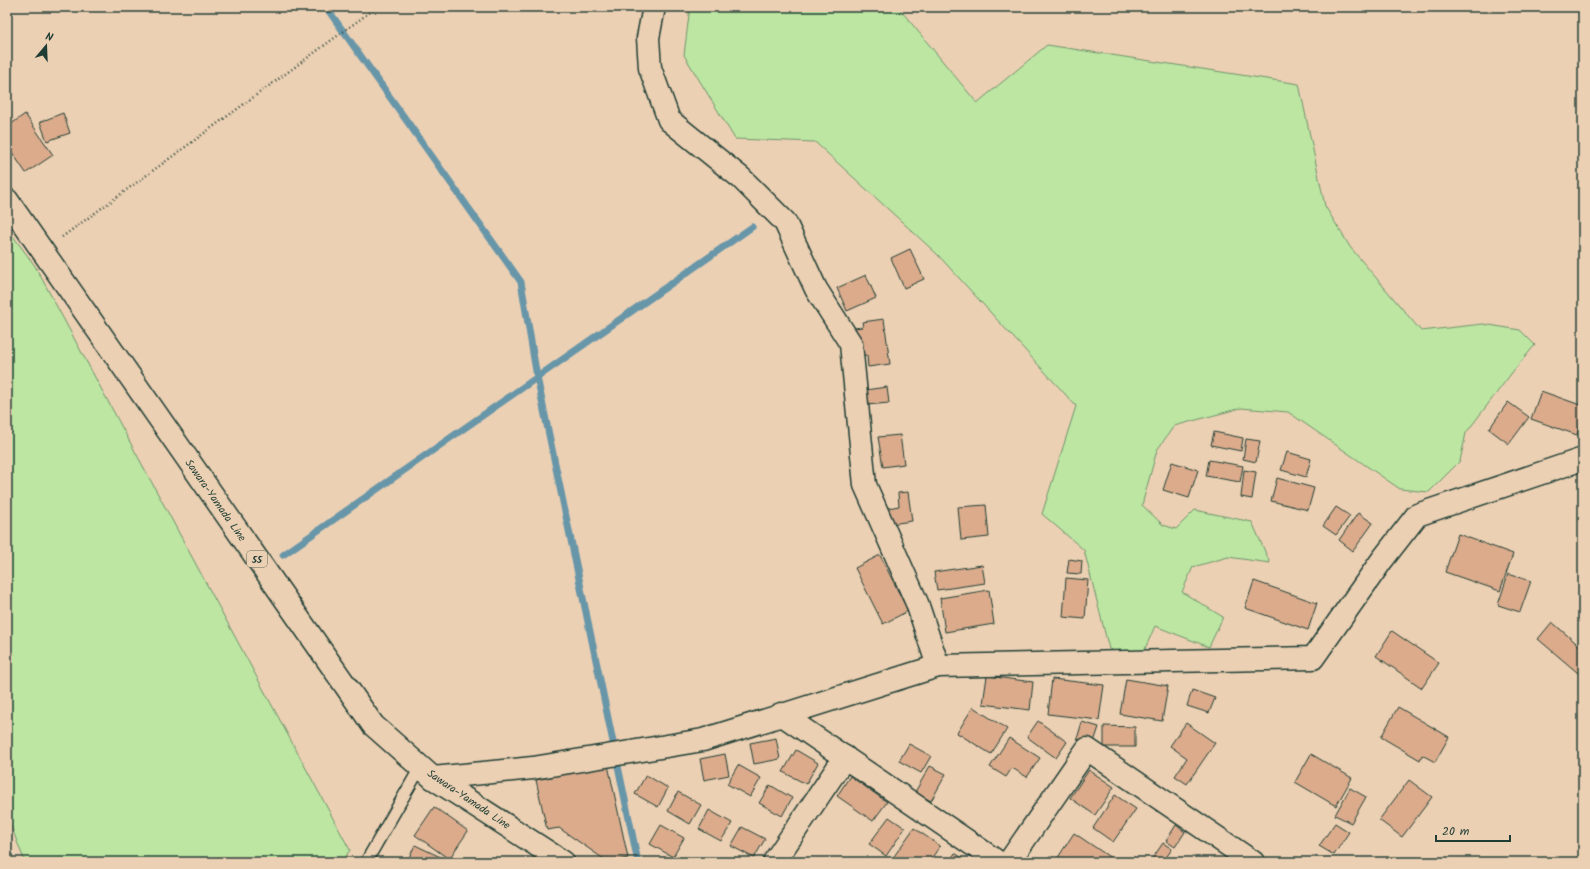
<svg xmlns="http://www.w3.org/2000/svg" width="1590" height="869" viewBox="0 0 1590 869" font-family="Kalam,sans-serif">
  <style>
    .green { fill: #bce6a2; stroke: #6e926b }
    .lines { fill: none; stroke-linecap: round; stroke-linejoin: round }
    .stream { stroke: #6796a9; stroke-width: 7 }
    .building { fill: #dbab8c; stroke: #1f3d34 }
    .service-casing { stroke: #1f3d34; stroke-width: 14 }
    .minor-casing { stroke: #1f3d34; stroke-width: 25 }
    .primary-casing { stroke: #1f3d34; stroke-width: 25 }
    .path { stroke: #1f3d34; stroke-width: 2.5; stroke-dasharray: 1 3; stroke-linecap: butt }
    .service { stroke: #ecd0b3; stroke-width: 11 }
    .minor { stroke: #ecd0b3; stroke-width: 22 }
    .primary { stroke: #ecd0b3; stroke-width: 22 }
    .labels { text-anchor: middle; stroke-width: 3.5; stroke-linejoin: round; paint-order: stroke }
    .shield { fill: #ecd0b3; stroke: #5c695a; stroke-width: 1 }
    .shield-label { font-size: 10px; font-weight: bold; fill: #1f3d34 }
    .street-label { font-size: 11px; fill: #1f3d34; stroke: #ecd0b3 }
  </style>
  <rect width="100%" height="100%" fill="#ecd0b3"/>
  <filter id="ink" filterUnits="userSpaceOnUse"><feTurbulence type="fractalNoise" baseFrequency=".025" numOctaves="2"/><feDisplacementMap in="SourceGraphic" scale="8" xChannelSelector="R" yChannelSelector="G"/><feConvolveMatrix kernelMatrix="1 2 1 2 8 2 1 2 1" color-interpolation-filters="sRGB"/></filter>
  <g filter="url(#ink)">
    <g class="green">
      <polygon points="690,7 898,7 977,103 1047,45 1299,84 1325,206 1350,247 1421,331 1483,324 1520,330 1535,345 1514,370 1466,433 1460,461 1429,492 1400,489 1288,412 1241,408 1174,426 1157,450 1142,505 1163,525 1176,529 1195,510 1252,522 1270,563 1228,557 1193,567 1182,592 1223,617 1209,647 1155,626 1140,660 1109,649 1084,550 1042,514 1076,406 938,255 815,142 735,139 684,55"/>
      <polygon points="7,228 35,266 350,850 342,862 25,862 7,816"/>
    </g>
    <g class="lines">
      <g class="stream">
        <polyline points="326,7 521,282 537,377 638,862"/>
        <polyline points="283,555 752,227"/>
      </g>
    </g>
    <g class="building">
      <polygon points="63,113 70,133 47,141 40,122"/>
      <polygon points="25,114 53,155 26,173 7,145 7,127"/>
      <polygon points="910,249 924,279 904,288 891,258"/>
      <polygon points="866,275 876,298 847,311 837,288"/>
      <polygon points="884,319 890,364 868,367 867,355 858,356 854,328 863,327 862,322"/>
      <polygon points="887,387 889,403 867,405 865,390"/>
      <polygon points="1541,391 1583,406 1583,416 1577,435 1531,419"/>
      <polygon points="1508,402 1529,417 1509,444 1489,429"/>
      <polygon points="1214,432 1243,438 1241,451 1211,445"/>
      <polygon points="900,435 904,464 883,467 878,437"/>
      <polygon points="1246,439 1260,441 1256,462 1243,459"/>
      <polygon points="1287,452 1311,459 1306,477 1281,470"/>
      <polygon points="1209,460 1243,466 1240,482 1206,476"/>
      <polygon points="1172,462 1198,470 1189,498 1163,490"/>
      <polygon points="1244,470 1256,472 1252,499 1241,497"/>
      <polygon points="1277,478 1314,488 1308,510 1271,501"/>
      <polygon points="908,492 912,521 890,524 888,508 899,506 898,493"/>
      <polygon points="986,505 989,537 961,540 958,507"/>
      <polygon points="1336,507 1350,516 1336,535 1323,526"/>
      <polygon points="1358,513 1373,523 1353,551 1339,540"/>
      <polygon points="1458,534 1513,554 1500,591 1445,572"/>
      <polygon points="880,555 908,611 883,624 855,568"/>
      <polygon points="1069,559 1082,561 1081,574 1067,573"/>
      <polygon points="982,565 985,583 937,590 934,572"/>
      <polygon points="1508,574 1531,581 1520,612 1498,605"/>
      <polygon points="1066,578 1088,580 1085,619 1063,617"/>
      <polygon points="1254,581 1317,603 1308,630 1245,608"/>
      <polygon points="989,590 994,624 945,632 940,598"/>
      <polygon points="1552,622 1583,649 1583,667 1578,673 1538,639"/>
      <polygon points="1392,631 1439,663 1422,688 1376,656"/>
      <polygon points="987,676 1033,682 1030,710 983,704"/>
      <polygon points="1052,679 1104,685 1099,720 1048,714"/>
      <polygon points="1126,679 1168,686 1162,721 1120,714"/>
      <polygon points="1192,690 1215,698 1209,713 1187,706"/>
      <polygon points="973,707 1007,729 991,754 957,733"/>
      <polygon points="1398,707 1449,737 1435,762 1422,755 1420,760 1381,737"/>
      <polygon points="1038,721 1067,742 1056,758 1027,737"/>
      <polygon points="1082,722 1099,727 1093,745 1077,739"/>
      <polygon points="1186,723 1215,743 1187,784 1175,776 1187,758 1170,746"/>
      <polygon points="1104,726 1135,727 1135,747 1104,747"/>
      <polygon points="776,738 780,759 754,764 750,743"/>
      <polygon points="1009,738 1040,758 1027,777 1012,768 1006,777 990,767"/>
      <polygon points="909,744 931,756 921,773 899,761"/>
      <polygon points="796,750 818,763 806,784 783,772"/>
      <polygon points="725,754 729,775 704,780 700,759"/>
      <polygon points="1311,754 1352,778 1336,806 1295,782"/>
      <polygon points="608,765 628,858 608,862 559,828 547,830 536,780"/>
      <polygon points="738,765 761,778 750,797 727,784"/>
      <polygon points="930,766 946,774 931,801 915,792"/>
      <polygon points="1089,770 1114,787 1095,815 1070,798"/>
      <polygon points="646,775 668,788 658,807 635,794"/>
      <polygon points="850,776 887,802 873,821 837,796"/>
      <polygon points="1409,780 1432,797 1402,837 1379,820"/>
      <polygon points="770,785 792,798 782,816 759,803"/>
      <polygon points="1350,788 1366,797 1351,823 1335,815"/>
      <polygon points="678,792 701,805 690,824 668,811"/>
      <polygon points="1115,795 1136,809 1113,842 1093,828"/>
      <polygon points="434,807 468,831 449,859 415,835"/>
      <polygon points="709,810 732,823 721,841 699,829"/>
      <polygon points="889,817 905,828 886,856 869,844"/>
      <polygon points="1335,823 1349,832 1334,855 1319,846"/>
      <polygon points="661,825 684,838 673,857 650,844"/>
      <polygon points="1176,825 1185,832 1175,847 1166,841"/>
      <polygon points="742,827 765,839 754,858 731,846"/>
      <polygon points="914,828 940,846 929,862 890,862"/>
      <polygon points="1074,833 1117,862 1055,862"/>
      <polygon points="1163,843 1172,849 1163,862 1150,862"/>
      <polygon points="415,845 451,862 407,862"/>
      <polygon points="955,853 968,862 949,862"/>
    </g>
    <g class="lines">
      <g class="service-casing">
        <polyline id="service" points="366,862 421,766"/>
      </g>
      <g class="minor-casing">
        <g id="minor">
          <polyline points="654,7 648,38 650,68 669,120 741,178 785,222 816,289 851,344 865,485 917,603 938,666"/>
          <polyline points="781,714 998,862"/>
          <polyline points="433,778 533,768 703,740 938,666 1313,658 1382,560 1417,515 1583,459"/>
          <polyline points="774,862 845,757"/>
          <polyline points="1009,862 1087,749 1253,862"/>
        </g>
      </g>
      <g class="primary-casing">
        <polyline id="primary" points="7,200 373,725 433,778 563,862"/>
      </g>
      <polyline class="path" points="62,237 377,7"/>
      <use href="#service" class="service"/>
      <use href="#minor" class="minor"/>
      <use href="#primary" class="primary"/>
    </g>
  </g>
  <g class="labels">
    <rect class="shield" x="247" y="551" width="20" height="16" rx="3"/>
    <g class="shield-label">
      <text x="257" y="563">55</text>
    </g>
    <g class="street-label">
      <text transform="translate(216 500) rotate(55)" y="4">Sawara-Yamada Line</text>
      <text transform="translate(469 799) rotate(34)" y="4">Sawara-Yamada Line</text>
    </g>
  </g>
  <rect width="1590" height="869" fill="none" stroke="#ecd0b3" stroke-width="24"/>
  <rect x="12" y="12" width="1566" height="845" fill="none" stroke="#1f3d34" stroke-width="1.5" filter="url(#ink)"/>
  <g transform="translate(46 46) rotate(19)" stroke="#ecd0b3" stroke-width="3" paint-order="stroke">
  <path d="M0-3L7 15L0 10L-7 15Z" fill="#1f3d34"/>
  <text y="-6" font-size="11" font-weight="bold" text-anchor="middle" fill="#1f3d34">N</text>
  </g>
  <path d="M1436 835v6h74v-6" fill="none" stroke="#1f3d34" stroke-width="2"/>
  <text x="1442" y="835" font-size="12" fill="#1f3d34" stroke="#ecd0b3" stroke-width="3" paint-order="stroke">20 m</text>
</svg>
